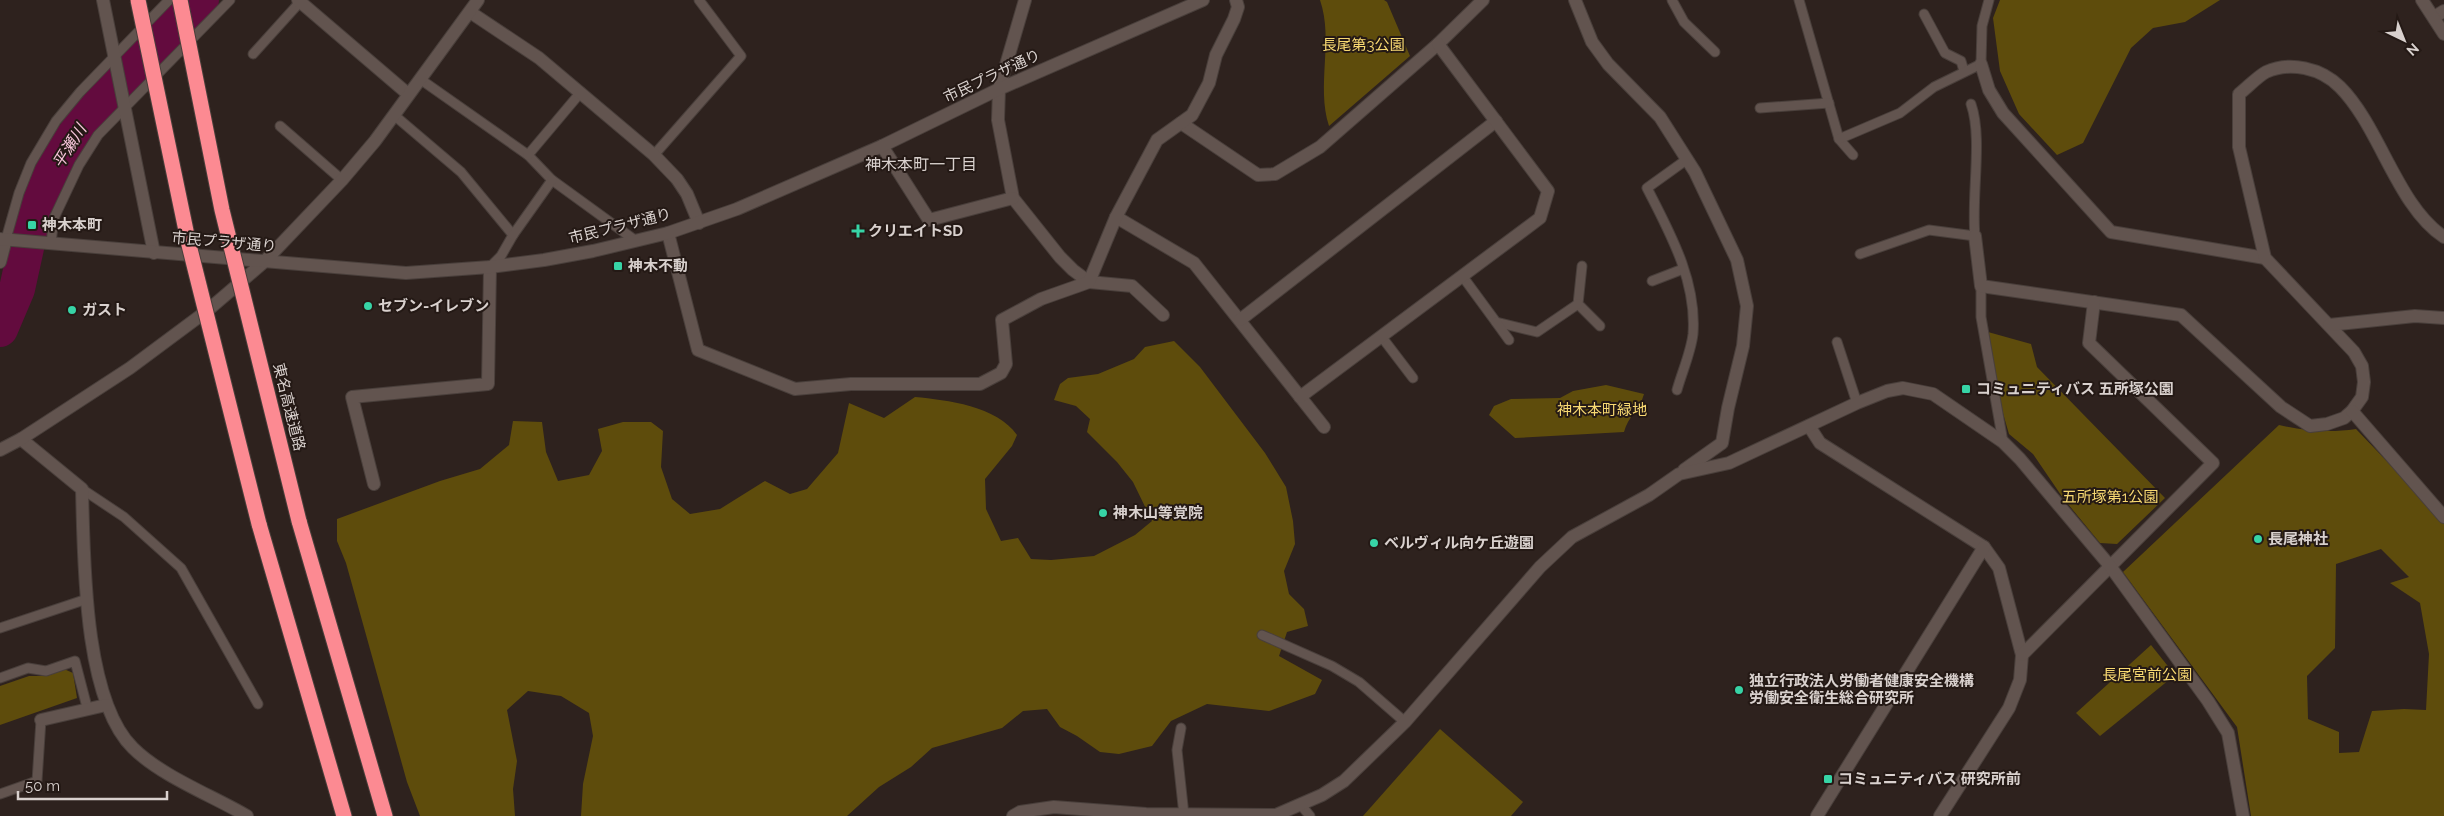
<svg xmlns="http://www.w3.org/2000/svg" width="2444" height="816" viewBox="0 0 2444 816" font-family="Raleway,'Noto Sans JP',sans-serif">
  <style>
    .green { fill: #5e4c0c; fill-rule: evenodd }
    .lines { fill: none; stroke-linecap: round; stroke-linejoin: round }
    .river { stroke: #630b3e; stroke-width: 36 }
    .service-casing { stroke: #493f3b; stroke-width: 11 }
    .minor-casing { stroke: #493f3b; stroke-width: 14 }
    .tertiary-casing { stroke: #493f3b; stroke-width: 14 }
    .motorway-casing { stroke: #493f3b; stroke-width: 17 }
    .service { stroke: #62544f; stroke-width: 9 }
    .minor { stroke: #62544f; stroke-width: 12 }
    .tertiary { stroke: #62544f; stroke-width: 12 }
    .motorway { stroke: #fc8a92; stroke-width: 15 }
    .motorway-bridge-casing { stroke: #493f3b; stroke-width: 17; stroke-linecap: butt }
    .motorway-bridge { stroke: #fc8a92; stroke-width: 15 }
    .poi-dot { fill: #37d4a6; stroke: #241915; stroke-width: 2 }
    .labels { text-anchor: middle; stroke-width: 4; stroke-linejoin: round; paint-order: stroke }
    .park-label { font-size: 15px; fill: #f8d972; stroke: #241915 }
    .street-label { font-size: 15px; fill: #d9d1ce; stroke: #241915 }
    .poi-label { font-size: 15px; font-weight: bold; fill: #d9d1ce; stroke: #241915; text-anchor: start }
    .water-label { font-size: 16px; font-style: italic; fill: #f8c6db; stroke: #241915 }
    .neighbourhood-label { font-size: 16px; fill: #d9d1ce; stroke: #241915 }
  </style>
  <rect width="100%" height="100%" fill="#2e221e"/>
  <g class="green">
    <path d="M1320,0H1384L1387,2L1410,56L1329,126C1316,85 1334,41 1320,0Z"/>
    <polygon points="2000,0 2220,0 2185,22 2153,28 2131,48 2083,143 2057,155 2019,114 2000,71 1993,18"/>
    <polygon points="1988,332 2031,344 2037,367 2165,498 2117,544 2100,543 2063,498 2033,454 2009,434 1995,386"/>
    <path d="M1174,341L1200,367L1265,453L1286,487L1293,521L1295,544L1284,571L1289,594L1304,609L1308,626L1287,632L1279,656L1322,680L1315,694L1269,711L1207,704L1171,721L1152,746L1119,754L1100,752L1077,736L1060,727L1047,709L1023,711L1002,728L932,748L911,767L879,787L847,816H581L583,784L593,736L589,713L561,696L528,691L507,710L517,761L513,789L515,816H420L407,782L346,563L337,541V519L440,481L480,469L509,445L513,421L542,422L546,452L558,481L589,475L602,451L598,429L623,422H651L663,431L661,467L672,499L690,514L720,509L765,481L790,494L807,489L838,453L849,403L884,418L915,397C947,400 997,406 1017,435L1012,446L985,479L986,509L1001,541L1018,538L1031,559L1051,560L1094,556L1135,535L1152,521L1133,482L1117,462L1087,432L1090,419L1076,406L1054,400L1060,384L1068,378L1098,374L1134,359L1145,347Z"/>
    <path d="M1606,385L1644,394C1640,410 1628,416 1624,432L1515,438L1489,415L1494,406L1511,399L1560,398L1573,391Z"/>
    <path d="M2279,425C2306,431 2329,433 2356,429L2444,521V816H2251L2237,727L2123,572ZM2381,549L2409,577L2390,583L2420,603L2429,654L2426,710L2404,709L2372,711L2359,752L2339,753V732L2308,719L2307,676L2335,648L2336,564Z"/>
    <polygon points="2151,645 2175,675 2100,736 2076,713"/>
    <polygon points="64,669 73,673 77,698 0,725 0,686 29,676 47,676"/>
    <polygon points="1440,729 1523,802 1511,816 1363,816"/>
  </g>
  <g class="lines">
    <polyline class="river" points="0,329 17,289 36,202 67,146 100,100 201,0"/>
    <g class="service-casing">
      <g id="service">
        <polyline points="1672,0 1684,22 1715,52"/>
        <polyline points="1799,0 1839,139 1853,155"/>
        <polyline points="1924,14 1945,53 1961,61 1964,71"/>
        <polyline points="253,54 300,2"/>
        <polyline points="420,79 528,155 552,180 636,241"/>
        <polyline points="1760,108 1829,103"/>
        <polyline points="394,115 461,172 513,235 501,256 490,267"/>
        <polyline points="280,126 342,180"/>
        <polyline points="1839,139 1900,113 1934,87 1981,64 1982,26 1989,0"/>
        <polyline points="528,155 581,92"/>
        <polyline points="654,155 741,56 699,0"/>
        <polyline points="513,235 552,180"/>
        <polyline points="6,239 19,193 31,163 56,121 80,92 169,0"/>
        <polyline points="51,243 54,218 79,165 98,135 230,0"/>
        <path d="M1860,254L1929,230L1975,236C1971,196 1983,138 1971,104"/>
        <polyline points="1582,266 1578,304 1600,326"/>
        <polyline points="1463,277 1496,322 1537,332 1578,304"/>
        <polyline points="1652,281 1683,269"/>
        <polyline points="1981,286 1981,317 2003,442"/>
        <polyline points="1496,322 1509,340"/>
        <polyline points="1381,336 1413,378"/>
        <polyline points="1837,342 1857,403"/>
        <path d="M1677,390C1682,372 1691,352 1693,334C1697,281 1670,233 1647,188L1686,160"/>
        <polyline points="82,489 124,517 181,568 258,704"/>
        <polyline points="0,628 87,599"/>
        <polyline points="1262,635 1332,666 1359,682 1405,722"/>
        <polyline points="0,678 28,668 46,671 75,661 87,707"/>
        <polyline points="1181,728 1177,750 1184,815"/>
        <polyline points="0,794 37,781 41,720"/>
        <polyline points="1300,804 1310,816"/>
      </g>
    </g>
    <g class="minor-casing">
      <g id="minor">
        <polyline points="103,0 154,253"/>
        <polyline points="298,0 408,94"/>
        <polyline points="1025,0 999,89 998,120 1013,198 1060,257 1073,270 1089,282 1132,286 1163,315"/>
        <polyline points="1575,0 1592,42 1608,64 1660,117 1695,172 1737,260 1747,306 1743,346 1728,408 1722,443 1684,470"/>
        <polyline points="470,12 539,58 654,155 677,179 687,194 699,223"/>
        <polyline points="2434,17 2444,11"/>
        <polyline points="1981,64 1989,90 2003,113 2111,232 2265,258"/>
        <polyline points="1181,123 1258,175 1275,174 1320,147 1438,44 1483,0"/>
        <polyline points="882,146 929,220 1013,198"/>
        <polyline points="1116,217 1194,263 1324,427"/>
        <polyline points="668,233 698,350 795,389 851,384 980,384 1001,373 1006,364 1002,320 1041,299 1089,282 1116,217 1157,140 1192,115 1209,83 1216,55 1234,19 1238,7 1236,0"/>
        <path d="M1975,236L1981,286L2181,315L2281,407L2310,426L2327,424L2344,418L2352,411L2362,397L2364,382L2362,366L2354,352L2265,258L2239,147V94C2248,87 2257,77 2266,72C2290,61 2321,68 2340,87C2380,127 2397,206 2444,237"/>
        <polyline points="0,262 6,239"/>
        <polyline points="1240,320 1496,121"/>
        <polyline points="2329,325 2415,316 2444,318"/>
        <polyline points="1300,397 1540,218 1548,191 1438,44"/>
        <polyline points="2352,411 2444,517"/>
        <polyline points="1809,426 1820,443 1984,547 1999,568 2022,655 2020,680 2009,708 1940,816"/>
        <path d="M21,439L82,489C84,557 83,699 133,748C161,776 213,796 247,816"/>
        <polyline points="0,450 21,439 130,368 208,310 264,262 342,180 375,141 478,0"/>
        <polyline points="374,484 352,397 488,384 490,267"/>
        <polyline points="2022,655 2213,463 2089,343 2094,302"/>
        <polyline points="41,720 106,705"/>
        <polyline points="1013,816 1020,812 1054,807 1146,814 1276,815 1322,795 1344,781 1405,722 1540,567 1572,537 1649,495 1679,474 1729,463 1857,403 1887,391 1903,388 1933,394 2003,442 2020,459 2110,566 2208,701 2228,733 2243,816"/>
        <polyline points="1817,816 1984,547"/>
      </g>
    </g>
    <g class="tertiary-casing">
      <g id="tertiary">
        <polyline points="2422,0 2444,34"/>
        <polyline points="0,239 406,273 490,267 544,260 593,251 668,233 737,209 882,146 999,89 1203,0"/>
      </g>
    </g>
    <g class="motorway-casing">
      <g id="motorway">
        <polyline points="299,521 385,816"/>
        <polyline points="259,524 344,816"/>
      </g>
    </g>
    <use href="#service" class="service"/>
    <use href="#minor" class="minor"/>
    <use href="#tertiary" class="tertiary"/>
    <use href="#motorway" class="motorway"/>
    <g class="motorway-bridge-casing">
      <g id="motorway-bridge">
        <polyline points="138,0 189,245 259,524"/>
        <polyline points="180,0 222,210 299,521"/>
      </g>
    </g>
    <use href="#motorway-bridge" class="motorway-bridge"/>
  </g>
  <g class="poi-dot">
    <rect x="27" y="220" width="10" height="10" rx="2.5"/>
    <path d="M855.5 223.5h5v5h5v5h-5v5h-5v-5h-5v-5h5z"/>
    <rect x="613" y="261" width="10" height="10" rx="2.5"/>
    <circle cx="368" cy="306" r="5"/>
    <circle cx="72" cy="310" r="5"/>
    <rect x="1961" y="384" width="10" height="10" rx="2.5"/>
    <circle cx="1103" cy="513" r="5"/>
    <circle cx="2258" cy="539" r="5"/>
    <circle cx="1374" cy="543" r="5"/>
    <circle cx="1739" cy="690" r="5"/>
    <rect x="1823" y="774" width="10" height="10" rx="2.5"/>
  </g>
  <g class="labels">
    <g class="park-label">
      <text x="1363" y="50">長尾第3公園</text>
      <text x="1602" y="415">神木本町緑地</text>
      <text x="2110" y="502">五所塚第1公園</text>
      <text x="2147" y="680">長尾宮前公園</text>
    </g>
    <g class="street-label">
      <text transform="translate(992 76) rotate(-25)" y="5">市民プラザ通り</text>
      <text transform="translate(620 226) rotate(-14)" y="5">市民プラザ通り</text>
      <text transform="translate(224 242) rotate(5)" y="5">市民プラザ通り</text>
      <text transform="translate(289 407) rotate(76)" y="5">東名高速道路</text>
    </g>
    <g class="poi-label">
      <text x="42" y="230">神木本町</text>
      <text x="868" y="236">クリエイトSD</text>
      <text x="628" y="271">神木不動</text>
      <text x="378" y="311">セブン-イレブン</text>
      <text x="82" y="315">ガスト</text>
      <text x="1976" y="394">コミュニティバス 五所塚公園</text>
      <text x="1113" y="518">神木山等覚院</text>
      <text x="2268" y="544">長尾神社</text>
      <text x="1384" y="548">ベルヴィル向ケ丘遊園</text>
      <text x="1749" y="686">独立行政法人労働者健康安全機構<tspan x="1749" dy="17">労働安全衛生総合研究所</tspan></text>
      <text x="1838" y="784">コミュニティバス 研究所前</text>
    </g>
    <g class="water-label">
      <text transform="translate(69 146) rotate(-58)" y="6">平瀬川</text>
    </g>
    <g class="neighbourhood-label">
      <text x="921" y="170">神木本町一丁目</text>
    </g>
  </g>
  <g transform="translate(2404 40) rotate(137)" stroke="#241915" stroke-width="4" paint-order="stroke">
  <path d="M0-4L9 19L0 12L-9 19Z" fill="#d9d1ce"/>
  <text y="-8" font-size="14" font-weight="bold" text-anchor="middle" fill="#d9d1ce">N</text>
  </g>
  <path d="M18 791v8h149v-8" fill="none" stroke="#d9d1ce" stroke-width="2.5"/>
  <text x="25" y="791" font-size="15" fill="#d9d1ce" stroke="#241915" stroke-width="4" paint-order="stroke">50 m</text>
</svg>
